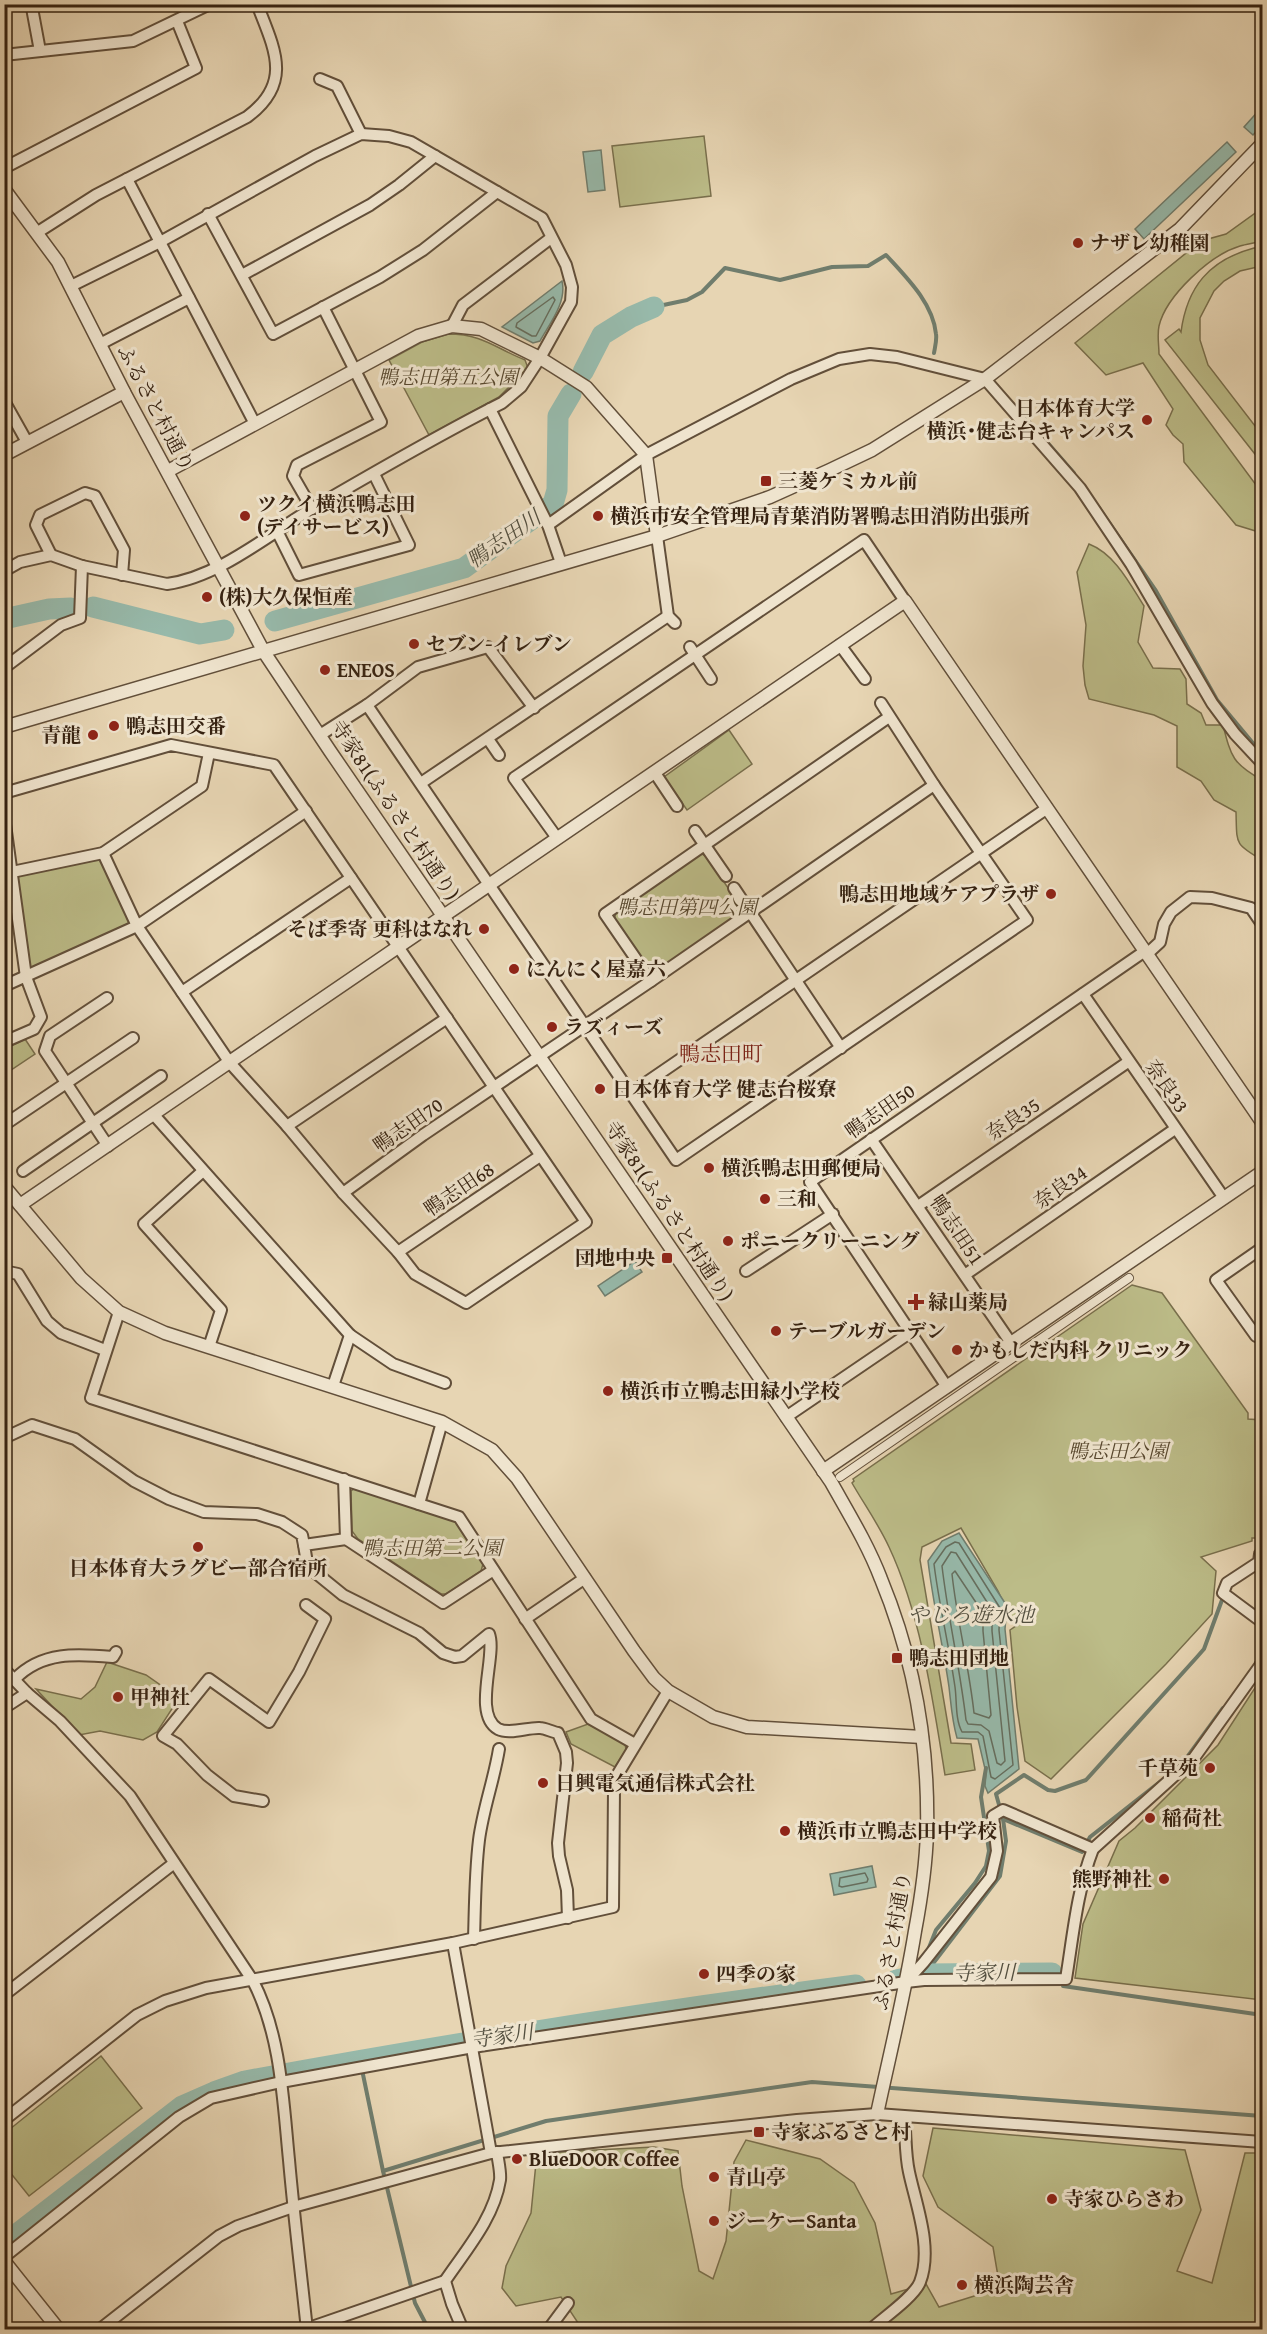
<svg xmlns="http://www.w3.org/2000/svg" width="1267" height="2334" viewBox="0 0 1267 2334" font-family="'Gentium Book Plus','Noto Serif JP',serif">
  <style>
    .green { fill: #bcbc88; stroke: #796f4c; stroke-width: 1.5 }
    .water { fill: #97b9aa; stroke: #707d6d; stroke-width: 1.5 }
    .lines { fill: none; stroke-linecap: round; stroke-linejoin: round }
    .shore { stroke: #666e5e; stroke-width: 1.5 }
    .stream { stroke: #707d6d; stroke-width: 4 }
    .river { stroke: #97b9aa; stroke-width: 21 }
    .pedestrian-casing { stroke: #624f3a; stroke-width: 10 }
    .minor-casing { stroke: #624f3a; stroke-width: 14 }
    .tertiary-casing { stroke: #624f3a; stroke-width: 15 }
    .pedestrian { stroke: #efe4ce; stroke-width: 8 }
    .minor { stroke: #efe4ce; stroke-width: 10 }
    .tertiary { stroke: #efe4ce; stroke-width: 12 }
    .poi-dot { fill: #8f2418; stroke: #efe4ce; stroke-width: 2 }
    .labels { text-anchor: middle; stroke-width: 6; stroke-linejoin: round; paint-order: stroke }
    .poi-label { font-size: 20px; font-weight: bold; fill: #362211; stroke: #efe4ce; text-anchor: start }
    .park-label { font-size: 20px; font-style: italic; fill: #58482f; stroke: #efe4ce }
    .street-label { font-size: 20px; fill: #362211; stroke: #efe4ce }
    .water-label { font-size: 21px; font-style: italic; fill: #534f3f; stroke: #efe4ce }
    .neighbourhood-label { font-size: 21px; fill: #7a1f14; stroke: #efe4ce }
  </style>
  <rect width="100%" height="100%" fill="#e7d5b3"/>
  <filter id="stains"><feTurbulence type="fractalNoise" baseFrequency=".00333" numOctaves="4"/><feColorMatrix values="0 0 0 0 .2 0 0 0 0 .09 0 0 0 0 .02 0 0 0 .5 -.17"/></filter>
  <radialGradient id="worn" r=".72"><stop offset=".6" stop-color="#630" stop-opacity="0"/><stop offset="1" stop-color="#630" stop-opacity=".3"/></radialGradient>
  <g class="green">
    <polygon points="704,136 711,196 620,207 612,146"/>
    <path d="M1261,209L1262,241C1255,243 1247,244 1240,246C1210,255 1166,296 1159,326C1157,335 1159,345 1159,354L1262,493V533L1236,525L1184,462L1183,444L1173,435L1166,425L1173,409L1143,363L1106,375L1075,343L1201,241L1226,234Z"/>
    <path d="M1254,248H1262V266L1240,271L1224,281L1214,291L1200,318V340L1208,365L1262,435V463L1165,340L1179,329L1181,332C1187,287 1209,260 1254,248Z"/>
    <path d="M448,334C483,334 495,348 525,360L528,368L499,397L429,435L389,360L422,342Z"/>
    <path d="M1089,544C1115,554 1130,584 1144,606L1138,642L1153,668L1180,669L1186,679L1187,704L1201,713L1206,725H1223C1231,757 1233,764 1262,780V860C1234,844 1237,844 1236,812L1214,800L1201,781L1177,767V726L1154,715L1089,699L1085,685L1083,666L1086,625L1077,572Z"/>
    <polygon points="729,730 752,764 687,810 664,777"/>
    <polygon points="103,853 134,921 30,969 12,872"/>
    <polygon points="700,853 706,856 742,908 741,914 661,970 651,971 614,920 616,912"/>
    <polygon points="25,1039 35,1054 5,1074 5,1049"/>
    <path d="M1132,1285L1162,1293L1248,1413V1419L1262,1420V1538H1252V1541L1201,1557L1216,1571L1212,1614L1166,1664L1051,1779L1025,1761L1017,1707L1010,1630L1026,1619L1013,1623L998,1591L961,1528L922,1547L920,1560L951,1743L971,1744L975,1770L945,1775C933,1701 921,1615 889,1547C879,1525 864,1504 852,1483L854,1481L853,1479Z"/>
    <polygon points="355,1488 455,1520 483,1564 481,1571 446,1594 441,1594 358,1539 352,1531 351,1491"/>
    <polygon points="107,1662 146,1675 179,1698 157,1732 143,1740 100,1731 79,1735 36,1689 81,1699 95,1687"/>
    <polygon points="1262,1677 1262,2000 1075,1978 1083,1924 1119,1841 1135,1828 1218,1745"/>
    <polygon points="588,1724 625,1743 626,1750 615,1767 571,1744 566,1732"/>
    <polygon points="101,2056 142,2108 29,2196 5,2166 5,2133"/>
    <polygon points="933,2128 1185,2150 1201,2210 1177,2271 1212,2283 1245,2153 1262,2153 1262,2329 582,2329 561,2297 516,2306 502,2288 506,2266 531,2213 537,2153 654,2147 678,2151 682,2186 699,2271 713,2279 726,2241 734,2162 746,2140 820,2159 854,2183 875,2223 891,2294 926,2284 939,2307 1000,2288 993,2247 938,2207 923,2176"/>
  </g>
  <g class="water">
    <polygon points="1260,109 1262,111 1262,125 1253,135 1244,127"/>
    <polygon points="1227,142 1236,152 1144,239 1135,229"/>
    <polygon points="601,150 605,190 588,192 583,152"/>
    <path d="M562,281C567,302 550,323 540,341L533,343L502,327Z"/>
    <polygon points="635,1261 642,1272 605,1296 598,1286"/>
    <path d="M959,1533L1007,1606L1005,1629L1019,1769L988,1793L985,1786L986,1773L978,1739L957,1738C952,1721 951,1704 949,1687C943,1645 933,1604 928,1561L942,1541Z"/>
    <polygon points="872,1866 876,1887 834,1895 830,1874"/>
  </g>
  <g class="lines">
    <g class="shore">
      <polygon points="553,297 555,300 536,336 532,336 516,327 517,323"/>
      <path d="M955,1542L959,1543L1000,1608L999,1630L1013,1765L995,1779L991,1777L983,1736L978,1732H962C955,1719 957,1701 955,1687C949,1645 939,1605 934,1564L946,1547Z"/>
      <path d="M951,1552L956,1553L992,1610V1631L1005,1761L1001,1765L997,1763L989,1731L981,1725L968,1724L966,1720C960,1668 948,1618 942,1566Z"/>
      <path d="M955,1571L983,1613V1631L991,1715L989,1718L974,1713C969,1666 957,1621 952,1574Z"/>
      <polygon points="865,1873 868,1879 867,1882 842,1887 839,1886 840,1878"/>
    </g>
    <g class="stream">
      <path d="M654,307L687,300L702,292L725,268L780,280L832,267L868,266L886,255C906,277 933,303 936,334C937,340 935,347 934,353"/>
      <polyline points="1033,426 1074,473"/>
      <polyline points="1099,508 1156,591 1217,700 1262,754"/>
      <polyline points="1256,1663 1262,1654"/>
      <polyline points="1185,1760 1223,1708"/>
      <polyline points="1003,1819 1082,1852 1090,1837 1161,1781"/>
      <polyline points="928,1950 936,1930 975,1883 986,1866 989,1851 981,1797 986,1768"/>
      <polyline points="925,1974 1000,1876 1006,1841 1003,1819 996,1794 1024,1775 1048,1790 1055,1791 1086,1780 1197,1657 1204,1649 1222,1600"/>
      <polyline points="1063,1986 1262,2015"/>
      <polyline points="360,2060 383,2171 415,2303 429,2330"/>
      <polyline points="383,2171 546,2121 812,2082 1262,2116"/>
    </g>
    <g class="river">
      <polyline points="583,372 602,335 631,317 654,307"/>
      <polyline points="93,607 200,634 224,630"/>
      <polyline points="4,619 49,609 71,608"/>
      <polyline points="275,621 464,568 553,504 557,490 558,416 571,394"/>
      <polyline points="896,1980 925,1974 1052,1973"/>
      <path d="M4,2244L182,2106L214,2092L245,2081C448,2044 652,2011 856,1985"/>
    </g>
    <g class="pedestrian-casing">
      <polyline id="pedestrian" points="840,1477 1129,1278"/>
    </g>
    <g class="minor-casing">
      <g id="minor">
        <polyline points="29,4 32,8 40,51"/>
        <polyline points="4,55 133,41 210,4"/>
        <polyline points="320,79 337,86 361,134"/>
        <polyline points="4,168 196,68 177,21"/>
        <polyline points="127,179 254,422"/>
        <polyline points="208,214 273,334 380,277 423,250 497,192"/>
        <path d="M38,232L96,195L247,117C293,83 275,50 257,4"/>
        <polyline points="242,275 370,205 399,185 435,156"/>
        <polyline points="452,326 463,305 551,238"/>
        <polyline points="100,344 189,298"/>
        <polyline points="4,401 27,442"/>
        <polyline points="490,409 548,525 561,563"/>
        <polyline points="312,509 293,476 297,465 381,422 323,307"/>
        <polyline points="548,525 646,455 791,379 839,359 870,354 897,357 985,379 1080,488 1131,564 1212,703 1235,734 1262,763"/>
        <polyline points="277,531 299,575 409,545 374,474"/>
        <polyline points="657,536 668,616 675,623"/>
        <polyline points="51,555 36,525 40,515 85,493 95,496 124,550 122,575"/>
        <path d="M4,571L20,562L51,555L82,566L167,584C219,577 269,534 313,508C375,472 438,435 502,403L521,387L540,358L571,302L572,287L566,265L542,218L411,142L389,136L361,134L315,156L160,242L71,286"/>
        <polyline points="840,645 865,679"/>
        <polyline points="690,647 711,679"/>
        <polyline points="4,668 61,625 80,618 82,566"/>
        <polyline points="534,708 488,647 418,667 367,705 676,1160 1027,920 934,785 881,703"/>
        <polyline points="320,735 367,705"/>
        <polyline points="488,739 499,755"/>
        <polyline points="655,773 677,806"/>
        <polyline points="421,783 668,616"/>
        <polyline points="4,793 171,745 274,765 586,1222 466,1303 415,1274 398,1252 343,1193 287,1126 230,1063 137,926 103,853"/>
        <polyline points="4,817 26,977 41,1017 34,1029 4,1042"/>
        <polyline points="695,831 726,876"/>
        <polyline points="557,838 514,778 864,540 905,601"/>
        <polyline points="12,872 103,853 202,786 209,753"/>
        <polyline points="734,888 841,1048"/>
        <polyline points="1147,954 1160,942 1164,924 1171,912 1190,897 1212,898 1251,908 1262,924"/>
        <polyline points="651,981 605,914 889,717"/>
        <polyline points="4,986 137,926 306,811"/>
        <polyline points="182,992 351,878"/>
        <polyline points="1083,994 1224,1198"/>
        <polyline points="107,998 50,1036 45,1051 108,1146"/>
        <polyline points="631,1093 1046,809"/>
        <polyline points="154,1115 350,1335 393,1364 445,1383"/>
        <polyline points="4,1125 133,1038"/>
        <polyline points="287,1126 447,1018"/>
        <polyline points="871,1139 1011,1343"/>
        <polyline points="23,1171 161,1076"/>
        <polyline points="203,1171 144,1224 221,1310 209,1347"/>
        <polyline points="343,1193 423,1135 651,981 934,785"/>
        <polyline points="918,1206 1128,1062"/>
        <polyline points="1262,1248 1216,1280 1256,1336 1262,1332"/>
        <polyline points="398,1252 540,1156"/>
        <polyline points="4,1271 18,1274 47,1321 61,1333 105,1350"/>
        <polyline points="746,1271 833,1214"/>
        <polyline points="966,1274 1175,1129"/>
        <polyline points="119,1312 91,1398 459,1517 591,1719 635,1744"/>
        <polyline points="333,1386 350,1335"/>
        <polyline points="947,1387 810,1182 1145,951"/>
        <polyline points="786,1417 911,1332"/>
        <polyline points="4,1438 32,1425 75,1439 134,1481 169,1499 204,1512 257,1514 282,1522 302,1535 304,1545"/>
        <polyline points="344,1479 346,1539 443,1603 492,1571"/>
        <polyline points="419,1504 442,1422"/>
        <path d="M346,1539L304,1545L307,1563L311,1569L343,1595L419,1633L443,1653L455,1657L462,1656L489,1634C497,1655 472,1714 498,1729C510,1735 528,1727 540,1728C545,1728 552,1732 558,1733L566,1752L567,1763L558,1843L559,1856L567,1890L568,1918"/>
        <polyline points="1260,1554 1259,1562 1227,1583 1223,1593 1262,1622"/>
        <polyline points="525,1619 585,1578"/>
        <path d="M4,1669L27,1693L60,1721L130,1796L253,1981C281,2035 283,2100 289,2160C294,2217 301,2273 307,2330"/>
        <path d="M15,1679C42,1651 77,1654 113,1657L116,1652"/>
        <polyline points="4,1708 27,1693"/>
        <polyline points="263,1801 234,1796 207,1775 177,1744 163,1736 209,1679 269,1722 299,1672 325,1619 306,1605"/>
        <path d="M474,1939C475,1906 475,1873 479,1840C483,1809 494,1780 499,1749"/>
        <polyline points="453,1943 491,2153"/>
        <polyline points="906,1982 924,1962 991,1877 997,1851 993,1816 1003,1810 1093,1849"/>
        <polyline points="4,1995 173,1864"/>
        <polyline points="4,2120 137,2015 165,2001 206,1988 453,1943 613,1907 614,1789 616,1777 668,1691"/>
        <path d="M4,2257L179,2117L211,2098L281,2082L473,2047L906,1982L924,1980L1066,1979C1073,1936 1077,1890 1093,1849L1194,1758L1262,1663"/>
        <polyline points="99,2330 219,2236 238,2226 293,2207 491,2153 797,2120 877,2114 1262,2142"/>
        <polyline points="303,2330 445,2281"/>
        <path d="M463,2330L452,2304L445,2281C466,2250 494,2218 500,2180C501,2172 498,2161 497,2152"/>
        <polyline points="548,2330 568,2303"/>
        <path d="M870,2330C883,2318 914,2297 920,2282C933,2248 916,2205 909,2172C905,2154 906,2135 904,2117"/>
      </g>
    </g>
    <g class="tertiary-casing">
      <g id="tertiary">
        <path d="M4,189L58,262L124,392L264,652L330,751L831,1482C849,1514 868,1545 881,1579C914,1659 929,1746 927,1832C926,1865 921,1899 915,1931C905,1993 890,2053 877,2114"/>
        <polyline points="4,455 124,392"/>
        <polyline points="168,471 418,336 452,326 481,329 540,358 586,387 646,455 657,536"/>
        <polyline points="4,727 657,536 770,497 830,470 872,450 985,379 1180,229 1262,144"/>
        <polyline points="4,1186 81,1278 119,1312 165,1333 442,1422 492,1450 517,1478 634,1651 654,1678 668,1691 713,1717 747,1727 922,1737"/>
        <polyline points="20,1205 905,601 1262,1122"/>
        <polyline points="823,1471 1262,1172"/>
        <polyline points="4,2261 59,2330"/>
      </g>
    </g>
    <use href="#pedestrian" class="pedestrian"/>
    <use href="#minor" class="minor"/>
    <use href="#tertiary" class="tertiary"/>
  </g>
  <g class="poi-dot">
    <circle cx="1078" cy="243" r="6"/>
    <circle cx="1147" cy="420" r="6"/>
    <rect x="760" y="475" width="12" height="12" rx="3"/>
    <circle cx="245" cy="516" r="6"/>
    <circle cx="598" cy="516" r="6"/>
    <circle cx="207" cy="597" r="6"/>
    <circle cx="414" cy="644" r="6"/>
    <circle cx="325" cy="670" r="6"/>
    <circle cx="114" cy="726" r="6"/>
    <circle cx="93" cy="735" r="6"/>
    <circle cx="1051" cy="894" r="6"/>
    <circle cx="484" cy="929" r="6"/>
    <circle cx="514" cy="969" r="6"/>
    <circle cx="552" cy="1027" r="6"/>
    <circle cx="600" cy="1089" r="6"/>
    <circle cx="709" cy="1168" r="6"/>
    <circle cx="765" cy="1199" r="6"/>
    <circle cx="728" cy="1241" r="6"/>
    <rect x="661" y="1252" width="12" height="12" rx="3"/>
    <path d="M913 1293h6v6h6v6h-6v6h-6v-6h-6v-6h6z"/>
    <circle cx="776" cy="1331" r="6"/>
    <circle cx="957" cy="1350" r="6"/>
    <circle cx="608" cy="1391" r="6"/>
    <circle cx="198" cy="1547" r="6"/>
    <rect x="891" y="1652" width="12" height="12" rx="3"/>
    <circle cx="118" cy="1697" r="6"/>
    <circle cx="1210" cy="1768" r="6"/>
    <circle cx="543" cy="1783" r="6"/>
    <circle cx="1150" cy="1818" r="6"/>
    <circle cx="785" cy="1831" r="6"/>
    <circle cx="1164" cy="1879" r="6"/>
    <circle cx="704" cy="1974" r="6"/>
    <rect x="753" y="2126" width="12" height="12" rx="3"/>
    <circle cx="517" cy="2159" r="6"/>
    <circle cx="714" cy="2177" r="6"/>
    <circle cx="1052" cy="2199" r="6"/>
    <circle cx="714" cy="2221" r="6"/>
    <circle cx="962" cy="2285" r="6"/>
  </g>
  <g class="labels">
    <g class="poi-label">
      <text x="1090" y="250">ナザレ幼稚園</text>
      <text x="1135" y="415" text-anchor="end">日本体育大学<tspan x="1135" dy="23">横浜･健志台キャンパス</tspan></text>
      <text x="778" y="488">三菱ケミカル前</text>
      <text x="257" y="511">ツクイ横浜鴨志田<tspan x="257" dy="23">(デイサービス)</tspan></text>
      <text x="610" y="523">横浜市安全管理局青葉消防署鴨志田消防出張所</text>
      <text x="219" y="604">(株)大久保恒産</text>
      <text x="426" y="651">セブン-イレブン</text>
      <text x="337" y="677">ENEOS</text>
      <text x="126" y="733">鴨志田交番</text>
      <text x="81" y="742" text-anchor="end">青龍</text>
      <text x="1039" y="901" text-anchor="end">鴨志田地域ケアプラザ</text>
      <text x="472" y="936" text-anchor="end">そば季寄 更科はなれ</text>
      <text x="526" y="976">にんにく屋嘉六</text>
      <text x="564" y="1034">ラズィーズ</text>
      <text x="612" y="1096">日本体育大学 健志台桜寮</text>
      <text x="721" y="1175">横浜鴨志田郵便局</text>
      <text x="777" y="1206">三和</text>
      <text x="740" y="1248">ポニークリーニング</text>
      <text x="655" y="1265" text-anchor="end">団地中央</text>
      <text x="928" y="1309">緑山薬局</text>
      <text x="788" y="1338">テーブルガーデン</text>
      <text x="969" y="1357">かもしだ内科 クリニック</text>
      <text x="620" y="1398">横浜市立鴨志田緑小学校</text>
      <text x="198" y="1575" text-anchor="middle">日本体育大ラグビー部合宿所</text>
      <text x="909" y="1665">鴨志田団地</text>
      <text x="130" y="1704">甲神社</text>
      <text x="1198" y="1775" text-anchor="end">千草苑</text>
      <text x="555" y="1790">日興電気通信株式会社</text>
      <text x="1162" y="1825">稲荷社</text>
      <text x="797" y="1838">横浜市立鴨志田中学校</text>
      <text x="1152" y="1886" text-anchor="end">熊野神社</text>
      <text x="716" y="1981">四季の家</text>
      <text x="771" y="2139">寺家ふるさと村</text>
      <text x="529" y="2166">BlueDOOR Coffee</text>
      <text x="726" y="2184">青山亭</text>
      <text x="1064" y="2206">寺家ひらさわ</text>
      <text x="726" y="2228">ジーケーSanta</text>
      <text x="974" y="2292">横浜陶芸舎</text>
    </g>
    <g class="park-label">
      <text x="448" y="384">鴨志田第五公園</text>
      <text x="687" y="914">鴨志田第四公園</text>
      <text x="1118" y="1458">鴨志田公園</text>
      <text x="432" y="1555">鴨志田第二公園</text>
    </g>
    <g class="street-label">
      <text transform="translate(156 408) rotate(62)" y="7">ふるさと村通り</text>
      <text transform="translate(395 810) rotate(56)" y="7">寺家81(ふるさと村通り)</text>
      <text transform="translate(1167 1086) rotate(55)" y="7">奈良33</text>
      <text transform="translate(880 1111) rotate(-35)" y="7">鴨志田50</text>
      <text transform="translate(1013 1119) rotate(-34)" y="7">奈良35</text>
      <text transform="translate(408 1125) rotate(-35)" y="7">鴨志田70</text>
      <text transform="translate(1060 1187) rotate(-35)" y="7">奈良34</text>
      <text transform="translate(459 1189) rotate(-34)" y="7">鴨志田68</text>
      <text transform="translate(669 1211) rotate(56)" y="7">寺家81(ふるさと村通り)</text>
      <text transform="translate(957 1230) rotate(56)" y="7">鴨志田51</text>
      <text transform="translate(892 1941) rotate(-80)" y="7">ふるさと村通り</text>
    </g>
    <g class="water-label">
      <text transform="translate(504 539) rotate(-35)" y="7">鴨志田川</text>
      <text x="971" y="1622">やじろ遊水池</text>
      <text transform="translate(984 1973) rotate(-1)" y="7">寺家川</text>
      <text transform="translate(502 2036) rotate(-8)" y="7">寺家川</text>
    </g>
    <g class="neighbourhood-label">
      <text x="721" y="1061">鴨志田町</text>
    </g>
  </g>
  <rect width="1267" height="2334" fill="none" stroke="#e7d5b3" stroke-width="24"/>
  <rect x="6" y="6" width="1255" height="2322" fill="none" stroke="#362211" stroke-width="3"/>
  <rect x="12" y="12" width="1243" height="2310" fill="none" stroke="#362211" stroke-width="1.5"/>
  <rect width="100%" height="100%" filter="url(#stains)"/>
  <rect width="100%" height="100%" fill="url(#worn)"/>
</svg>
